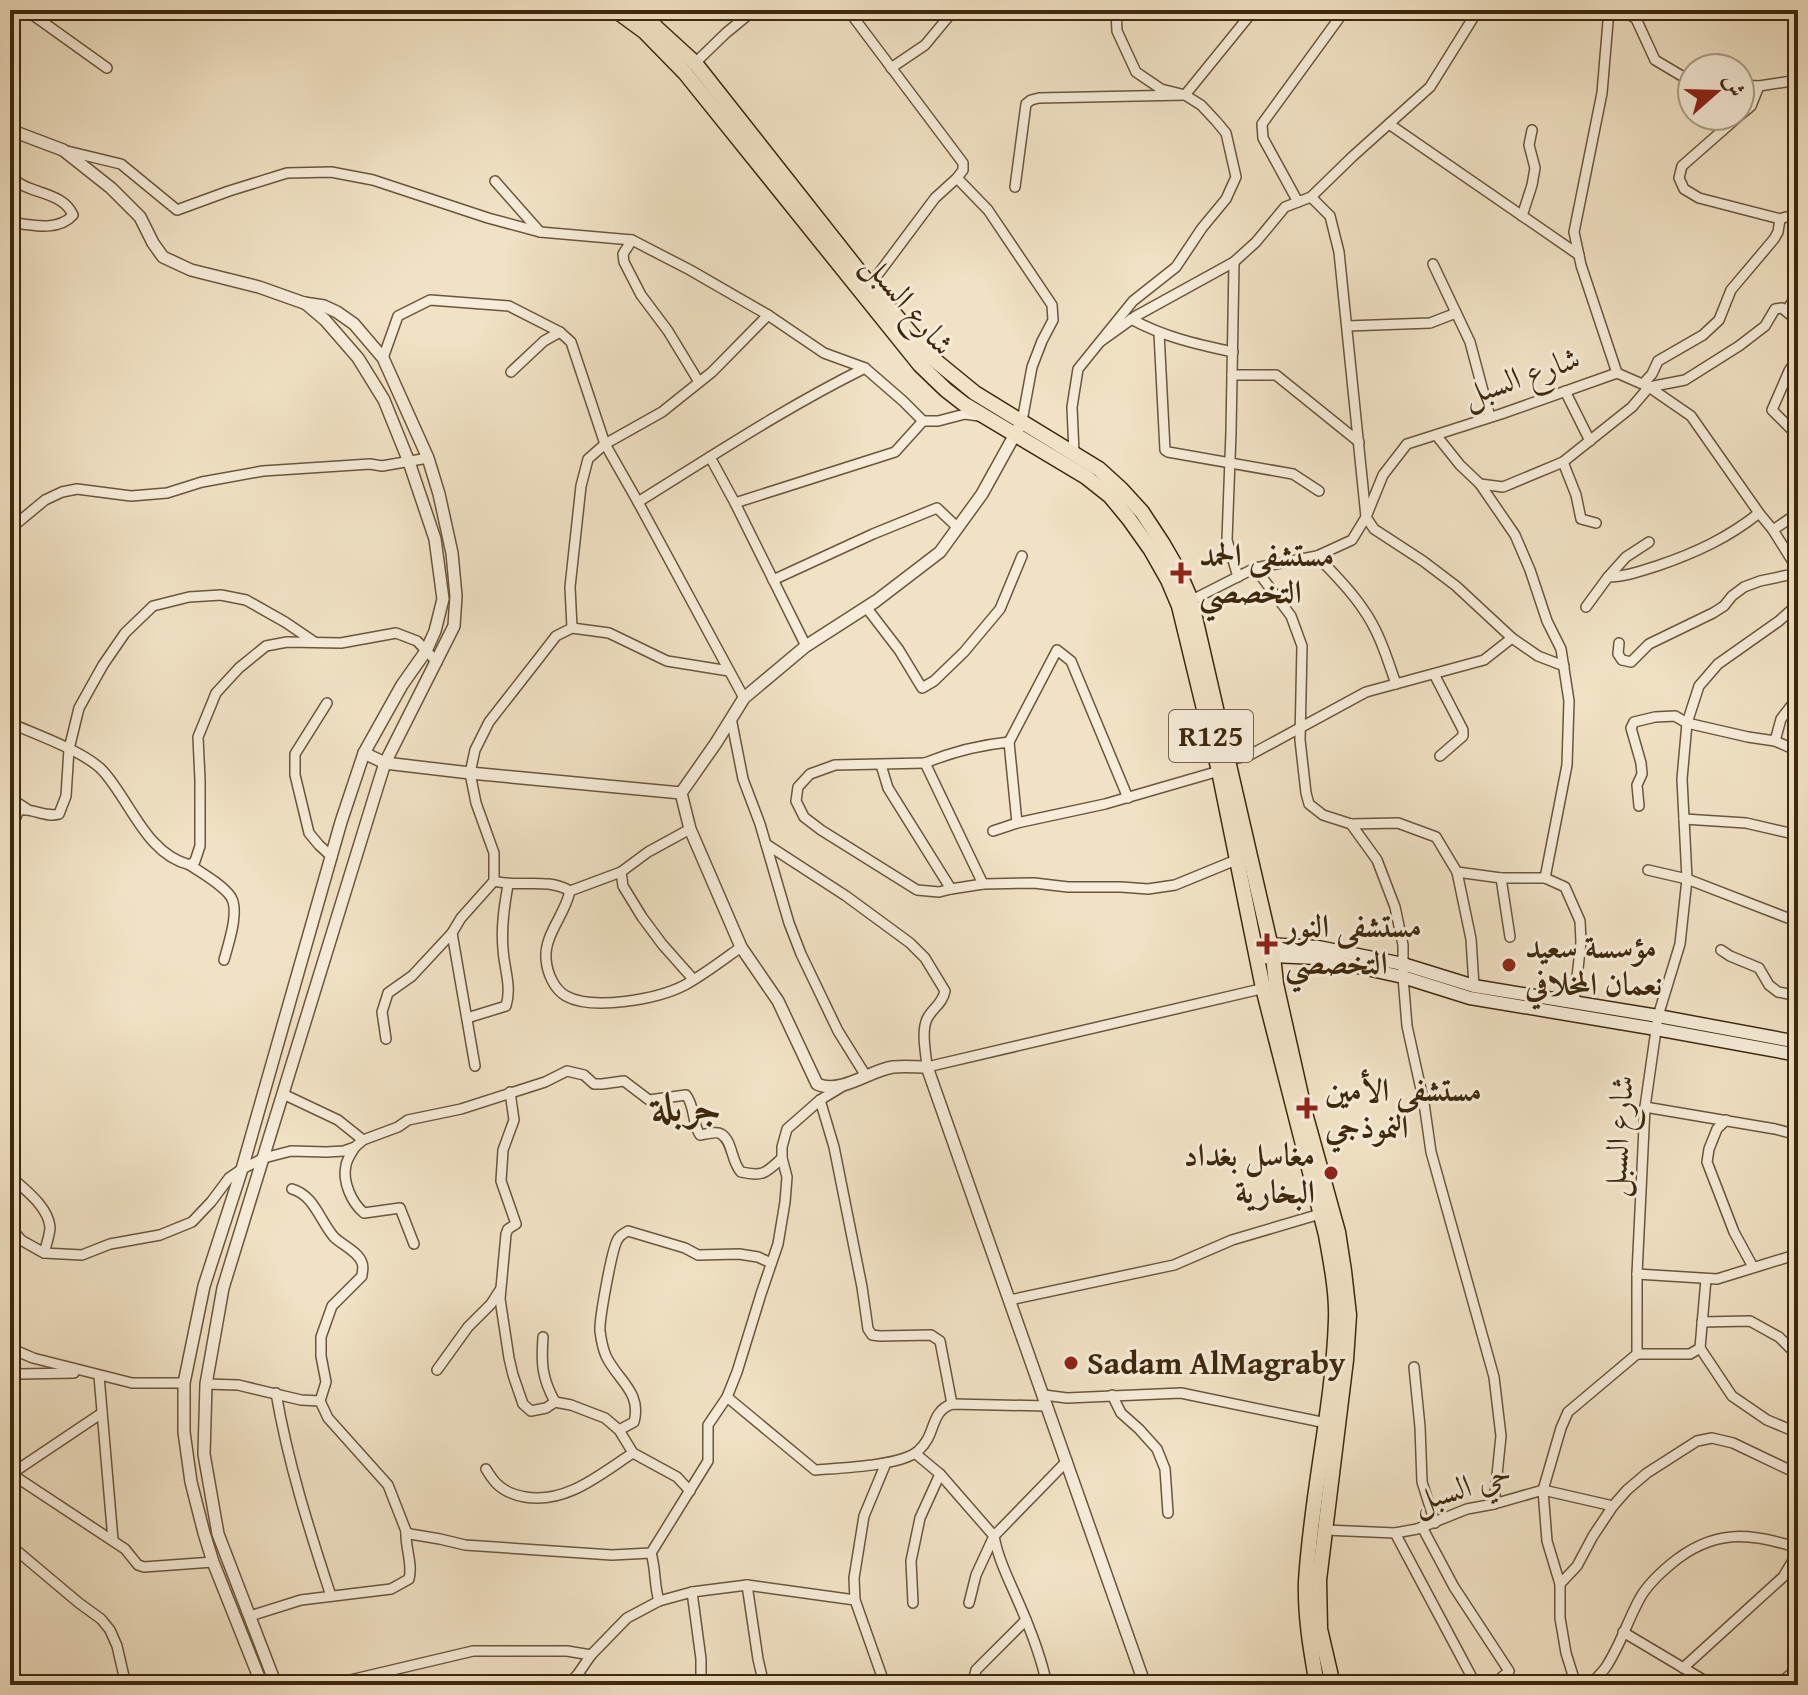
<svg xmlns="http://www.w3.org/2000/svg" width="1808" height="1695" viewBox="0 0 1808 1695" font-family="'Gentium Book Plus',Amiri,serif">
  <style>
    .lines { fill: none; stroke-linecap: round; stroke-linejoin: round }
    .minor-casing { stroke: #6a563b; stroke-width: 12 }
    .tertiary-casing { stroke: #6a563b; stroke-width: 14 }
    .secondary-casing { stroke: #3d280d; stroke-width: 15 }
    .primary-casing { stroke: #3d280d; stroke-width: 17 }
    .minor { stroke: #f6ecd9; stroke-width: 9 }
    .tertiary { stroke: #f6ecd9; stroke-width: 11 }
    .secondary { stroke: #f6ecd9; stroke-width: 12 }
    .primary { stroke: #f1e2c5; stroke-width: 14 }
    .poi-dot { fill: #8f2418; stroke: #f6ecd9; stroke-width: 3 }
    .labels { text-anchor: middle; stroke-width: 6; stroke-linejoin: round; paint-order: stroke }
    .shield { fill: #f6ecd9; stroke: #74634a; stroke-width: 2 }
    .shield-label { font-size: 30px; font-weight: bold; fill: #3d280d }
    .street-label { font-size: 32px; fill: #3d280d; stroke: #f6ecd9 }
    .poi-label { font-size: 32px; font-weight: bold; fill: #3d280d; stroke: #f6ecd9; text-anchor: start }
    .district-label { font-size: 40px; font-weight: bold; fill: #3d280d; stroke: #f6ecd9 }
  </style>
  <rect width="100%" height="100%" fill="#f1e2c5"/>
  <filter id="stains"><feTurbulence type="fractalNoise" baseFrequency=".0025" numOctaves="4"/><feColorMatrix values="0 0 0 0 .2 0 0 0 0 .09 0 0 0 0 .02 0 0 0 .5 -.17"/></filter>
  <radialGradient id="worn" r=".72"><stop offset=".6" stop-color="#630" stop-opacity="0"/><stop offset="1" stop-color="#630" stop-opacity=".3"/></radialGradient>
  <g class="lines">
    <g class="minor-casing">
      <g id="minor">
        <polyline points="26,10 107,68"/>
        <polyline points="848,10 963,163 963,170 957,178 935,198 870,285"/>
        <polyline points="1609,10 1602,93 1574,232 1581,265 1617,373"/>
        <polyline points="1632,10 1655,60 1692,82"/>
        <polyline points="1609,13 1626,13 1635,18"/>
        <polyline points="649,27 665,10"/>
        <polyline points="693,65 726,33 754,10"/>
        <polyline points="891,68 925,45 954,10"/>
        <polyline points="1740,85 1759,86 1798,80"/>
        <polyline points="1740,115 1751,106 1759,86"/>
        <polyline points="1389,124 1579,255"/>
        <polyline points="67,151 121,164 177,210 229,191 287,173 331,172 373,180 488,218 540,232 632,240 690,270 768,315 824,353 865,368 903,401 923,421 938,421 965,414 979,416"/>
        <polyline points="10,155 16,132"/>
        <path d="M10,167L12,178C17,182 23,186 29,188C46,195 65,197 73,215C58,232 31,225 10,222"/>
        <polyline points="957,178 988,210 1052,305 1053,320 1042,341 1032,367 1022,421"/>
        <polyline points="495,181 540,232"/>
        <polyline points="1015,187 1026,104 1031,100 1039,98 1185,95 1254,10"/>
        <polyline points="1311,197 1352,157 1430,87 1478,10"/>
        <polyline points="1298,202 1263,138 1262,124 1345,10"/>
        <polyline points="1522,216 1532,185 1535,168 1529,145 1532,130"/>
        <polyline points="1780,219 1786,217 1798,217"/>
        <polyline points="632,240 623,254 624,262 641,295 668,331 699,382"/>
        <polyline points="1234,262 1231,432 1227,540 1238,577"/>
        <polyline points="1433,264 1470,342 1490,417"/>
        <polyline points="1786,311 1798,294"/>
        <path d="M1131,319C1164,337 1196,344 1233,352"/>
        <polyline points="1347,326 1430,323 1456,313"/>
        <polyline points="1159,333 1165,450 1168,452 1293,474 1319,491"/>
        <polyline points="1101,341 1136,316 1234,262 1256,242 1285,207 1311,197 1330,216 1339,252 1366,517 1374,529 1423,561 1456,586 1512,638 1538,656 1564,666"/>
        <polyline points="1798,357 1789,371 1772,410 1798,436"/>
        <polyline points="383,358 398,316 430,300 509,306 560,332 571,342 605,444 638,502 744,698"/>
        <polyline points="511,372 544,341 560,332"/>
        <polyline points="1232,375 1276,375 1359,442"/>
        <polyline points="1643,384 1652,374 1658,361 1703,335 1719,320 1731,290 1774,239 1778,232 1780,219 1699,198 1684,189 1679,178 1682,166 1739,116"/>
        <polyline points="1565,391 1590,441"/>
        <polyline points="1436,435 1460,465 1480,484 1503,487 1563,462 1632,407 1649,387 1685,380 1739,346 1765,326 1775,309 1782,308 1798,321"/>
        <polyline points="1074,453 1072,407 1078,369 1133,301 1176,267 1202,228 1226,199 1236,177 1226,133 1216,121 1201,105 1185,95 1161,89 1136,72 1117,31 1116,10"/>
        <polyline points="710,457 735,503"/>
        <polyline points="1563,462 1576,495 1581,519 1596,523"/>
        <polyline points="1480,484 1515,535 1530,570 1547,621 1561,649 1569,701 1567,765 1545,878"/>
        <path d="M638,502C712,456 786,407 865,368"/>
        <polyline points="10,529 45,500 62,492 77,489 131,496 167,493 202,482 263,471 370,464 382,466 428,458"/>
        <polyline points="1773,530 1798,513"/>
        <path d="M1317,556C1333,573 1350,589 1363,609C1379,631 1387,658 1396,684"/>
        <polyline points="1255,568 1291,616 1302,646 1300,740 1306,793 1309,804 1323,815 1351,824 1377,860 1395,907 1403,945 1403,977 1407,1026 1424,1103 1431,1152 1494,1377 1501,1436 1494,1504"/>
        <polyline points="1608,577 1626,557 1649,542"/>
        <polyline points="773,580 873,534 937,508 958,528"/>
        <polyline points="1188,602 1255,568 1317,556 1352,540 1366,517 1383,475 1407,444 1501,414 1617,373 1649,387 1691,416 1759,513 1773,530 1798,570"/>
        <polyline points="866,607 899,650 922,688 934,681 964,652 1000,609 1022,556"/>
        <path d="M1586,607L1608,577C1625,577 1641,571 1657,566C1695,553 1728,538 1759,513"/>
        <polyline points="572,628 609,633 667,661 729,671"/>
        <polyline points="1619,643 1618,654 1622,660 1631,662 1649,644 1713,613 1724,606 1732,596 1744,587 1760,581 1798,573"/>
        <polyline points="806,646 735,503 895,452 923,421"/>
        <polyline points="1434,674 1463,730 1463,736 1440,756"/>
        <polyline points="327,703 295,754 295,775 309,833 319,845 332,857"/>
        <polyline points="731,718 743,779 760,824 789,923 801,954 838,1031 866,1076"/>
        <path d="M10,723C35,734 86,752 103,771C131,802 146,854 190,865L195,861L200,846V780L198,737L216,693L239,668L266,646L287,642L341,643L396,633L417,641L437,662"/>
        <polyline points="1775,741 1781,719 1798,697"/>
        <polyline points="1009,742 1057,650 1071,661 1128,798"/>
        <polyline points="1227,760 1248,756 1366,692 1484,660 1512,638"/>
        <polyline points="925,763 835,765 810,774 798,787 796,801 804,817 821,830 917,890 939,892 951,889 983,884 1034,883 1068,887 1121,887 1148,889 1175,885 1236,860"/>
        <polyline points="881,765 888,788 951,889"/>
        <polyline points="10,798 27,809"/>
        <polyline points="1639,806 1637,785 1642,774 1641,763 1631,728 1634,722 1655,717 1675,716 1687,723 1748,737 1775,741 1798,751"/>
        <polyline points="1684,819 1746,823 1798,835"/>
        <polyline points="1351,824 1398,823 1436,837 1457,872 1471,939 1474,986"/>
        <path d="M690,829L648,852L621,872L570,891C565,915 544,935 546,959C547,973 554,989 566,996C593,1011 658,999 685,985C705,974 723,960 741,947"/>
        <path d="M10,831L19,810C33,808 46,818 59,814L66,796L69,749L79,708L103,665L125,633L153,606L189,597L221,595L246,600L285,622L313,641"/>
        <polyline points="993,831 1017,823 1105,804 1219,771"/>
        <path d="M766,844L846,896L910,943L925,958L945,991C942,1005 932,1008 927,1019C921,1032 926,1053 927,1067L1265,988"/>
        <path d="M190,865C203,874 222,884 231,897C240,911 228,945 224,960"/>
        <polyline points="1648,870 1687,879 1798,922"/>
        <polyline points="621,872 623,886 642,917 662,944 693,979"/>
        <polyline points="1457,872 1501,878 1545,878 1565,887 1580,921 1581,942 1574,1003"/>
        <polyline points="1501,878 1510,937"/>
        <path d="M494,881C519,888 546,877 570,891"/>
        <path d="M983,884L925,763C952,752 979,745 1009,742L1017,823"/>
        <polyline points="452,933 475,1066"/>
        <polyline points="1721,950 1730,956 1759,968 1769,985 1778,992 1798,996"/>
        <path d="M467,1018L506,1006C512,987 504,968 503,949C501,927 504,907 508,885"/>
        <polyline points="386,1039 382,1012 388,993 412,976 452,933 461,918 494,881 494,853 476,803 470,773 475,750 489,722 539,658 556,636 572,628 570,587 581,486 588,459 605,444 662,412 712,372 768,315"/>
        <polyline points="510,1092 514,1120 503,1150 501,1181 516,1224 508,1229 506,1234 500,1299 509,1358 513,1375 523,1404 531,1411 546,1408 555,1402 571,1405 605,1418 619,1430 633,1453 677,1477 690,1491"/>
        <polyline points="283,1094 338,1120 363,1140"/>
        <polyline points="820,1100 834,1147 862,1287 868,1329 872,1335 880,1336 931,1335 940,1341 952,1404"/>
        <polyline points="1645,1107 1775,1129 1798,1135"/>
        <polyline points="1726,1120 1717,1129 1709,1149 1707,1162 1734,1232 1753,1267"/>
        <path d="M355,1147C352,1152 347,1159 346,1165C342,1182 352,1203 364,1213L400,1208L414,1244"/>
        <path d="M10,1176C24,1189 48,1206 50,1227C50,1235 46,1245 44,1253"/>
        <path d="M292,1189C314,1195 320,1221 334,1237C342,1245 359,1252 362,1263C364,1267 362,1272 362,1276L332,1306L321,1337V1356L326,1382L320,1401"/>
        <path d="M10,1227L21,1240L44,1253L82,1255L110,1244L160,1235L192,1222L211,1202L229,1178L242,1169L264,1158L291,1151L326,1152L344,1151L355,1147L363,1140L398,1127L408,1120L461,1109L545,1082L567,1071L584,1075L594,1084H602L624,1081L649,1100L686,1095C695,1106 692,1123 700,1135C706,1134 717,1131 721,1134C733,1141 731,1162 741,1172C763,1177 766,1173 782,1158"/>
        <polyline points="1637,1274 1717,1279 1798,1254"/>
        <polyline points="1010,1300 1174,1265 1232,1240 1320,1214"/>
        <polyline points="1702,1322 1750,1321 1779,1337 1798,1356"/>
        <path d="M543,1337C541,1364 542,1378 555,1402"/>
        <polyline points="10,1348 33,1358 132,1383 184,1383"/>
        <polyline points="1700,1348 1732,1396 1767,1420 1798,1433"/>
        <polyline points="1637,1354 1690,1354 1700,1348 1706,1279"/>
        <polyline points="1414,1367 1420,1427 1422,1482 1435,1523"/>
        <polyline points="437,1370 468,1327 491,1304 500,1290"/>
        <polyline points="99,1376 113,1540"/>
        <polyline points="10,1378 19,1374 74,1373"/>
        <polyline points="206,1384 238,1385 301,1400 320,1401 328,1418 388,1485 406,1531 410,1534 440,1539 465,1545 612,1555 651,1553 708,1461 708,1425 727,1397 737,1372 761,1294 778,1244 785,1202 787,1177 782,1158 782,1147 787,1129 820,1100 843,1086"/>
        <path d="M276,1393C288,1463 309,1529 331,1596"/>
        <polyline points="1044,1395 1067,1398 1181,1393 1326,1423"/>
        <polyline points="1112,1395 1121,1413 1139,1429 1157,1449 1165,1469 1168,1513"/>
        <path d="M727,1397L815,1470C839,1468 901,1466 918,1451C937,1435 929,1412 952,1404L1047,1406"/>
        <path d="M619,1430L634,1422C642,1392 618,1381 606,1356C603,1349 601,1339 600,1331C599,1321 612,1247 618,1239C620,1235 624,1233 628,1231L685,1248L698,1255L739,1254L758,1257L771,1263"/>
        <polyline points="916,1454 940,1474 994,1536 976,1575 969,1603"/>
        <path d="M486,1469C489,1474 493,1480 497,1484C505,1492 514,1495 525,1497C567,1504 600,1474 633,1453"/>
        <polyline points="10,1473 125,1549 138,1565 144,1567 213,1562"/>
        <polyline points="11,1474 102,1413"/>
        <polyline points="1422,1527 1454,1587 1509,1671 1493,1685"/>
        <polyline points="1325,1530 1395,1533 1417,1529 1467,1509 1494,1504 1543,1490 1613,1506"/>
        <polyline points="1395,1533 1476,1685"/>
        <polyline points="10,1545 79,1603 101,1619 110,1630 117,1646 126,1685"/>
        <path d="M651,1553C656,1569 654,1585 659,1601"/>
        <polyline points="1560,1584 1577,1566 1593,1536 1613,1506 1627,1490 1647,1473 1697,1441 1712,1438 1733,1443 1798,1474"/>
        <polyline points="747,1585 758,1659 764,1685"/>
        <polyline points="692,1592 701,1659 701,1685"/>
        <polyline points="913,1603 911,1561 920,1518 940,1474"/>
        <path d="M250,1616L301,1600L391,1589L409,1579C413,1563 405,1548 406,1531"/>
        <polyline points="1623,1632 1712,1685"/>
        <polyline points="1683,1668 1783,1577 1798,1552"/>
        <polyline points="329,1685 473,1651 567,1651 591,1655 627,1618 659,1601 692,1592 747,1585 855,1600"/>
        <polyline points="568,1685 578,1674 591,1655"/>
        <polyline points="885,1685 855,1600 854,1578 864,1516 886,1463"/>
        <polyline points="972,1685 976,1670 1026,1620"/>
        <path d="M1047,1685C1041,1656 1030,1628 1018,1601C1009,1580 998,1559 994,1536L1067,1461"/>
        <polyline points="1576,1685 1566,1653 1560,1618 1560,1584 1547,1541 1543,1490 1561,1428 1568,1412 1637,1354 1637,1274 1645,1107 1658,1016 1680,944 1687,879 1682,779 1687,723 1699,686 1718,664 1779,621 1798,604"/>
        <path d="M1590,1685C1595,1679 1602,1673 1606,1667C1620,1646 1627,1622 1639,1600C1646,1586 1659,1574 1671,1564C1713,1529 1749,1532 1798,1548"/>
        <polyline points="1778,1685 1798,1668"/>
      </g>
    </g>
    <g class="tertiary-casing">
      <g id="tertiary">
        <polyline points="10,130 63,150 111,188 140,217 153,243 163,257 191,270 259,287 304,303 324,306 337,312 354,324 383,358 428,458 439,494 452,553 456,596 454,626 385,763 378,785 223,1288 206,1384 204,1454 218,1534 276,1685"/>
        <path d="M1018,429L982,494L940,552L876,601L806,646L744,698L716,743L681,793L690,829L741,947L778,1001L817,1084C841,1095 870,1070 893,1067C904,1066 916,1067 927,1067L1145,1685"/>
        <polyline points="364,753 385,763 470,773 681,793"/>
        <polyline points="262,1685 213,1562 204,1533 191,1482 184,1432 184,1383 204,1286 242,1169 341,822 364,753 402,685 426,651 435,631 443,599 435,539 409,462 384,400 358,358 325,320 305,303"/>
      </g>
    </g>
    <g class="secondary-casing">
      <g id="secondary">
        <polyline points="1263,944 1318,947 1403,964 1474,986 1658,1016 1798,1042"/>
        <polyline points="1258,958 1273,956 1317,958 1403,977 1470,998 1656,1029 1798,1055"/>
      </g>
    </g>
    <g class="primary-casing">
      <g id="primary">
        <path d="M615,10L645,32L685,73L920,365L946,390L964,404L1086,477L1110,496L1129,519L1151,550L1168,580L1179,606L1219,771L1263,988L1326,1235C1331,1263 1337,1292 1336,1320C1333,1408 1311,1494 1306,1582C1305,1617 1311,1651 1317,1685"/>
        <polyline points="637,10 695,63 870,285 931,357 975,393 1099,469 1121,489 1142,512 1163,544 1178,570 1191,600 1273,956 1276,984 1305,1113 1338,1232 1344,1271 1349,1315 1346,1360 1319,1580 1320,1629 1333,1685"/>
      </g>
    </g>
    <use href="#minor" class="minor"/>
    <use href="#tertiary" class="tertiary"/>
    <use href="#secondary" class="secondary"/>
    <use href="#primary" class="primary"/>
  </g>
  <g class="poi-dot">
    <path d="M1177 561h8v8h8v8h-8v8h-8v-8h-8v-8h8z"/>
    <path d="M1263 932h8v8h8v8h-8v8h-8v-8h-8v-8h8z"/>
    <circle cx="1509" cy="965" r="8"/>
    <path d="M1303 1096h8v8h8v8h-8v8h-8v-8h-8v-8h8z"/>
    <circle cx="1331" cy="1173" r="8"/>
    <circle cx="1071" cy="1363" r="8"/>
  </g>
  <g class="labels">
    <rect class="shield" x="1169" y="710" width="84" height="52" rx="6"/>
    <g class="shield-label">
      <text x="1211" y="746">R125</text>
    </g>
    <g class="street-label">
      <text transform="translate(909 304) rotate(50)" y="11">شارع السبل</text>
      <text transform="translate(1521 376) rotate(-19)" y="11">شارع السبل</text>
      <text transform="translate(1618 1136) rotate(-86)" y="11">شارع السبل</text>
      <text transform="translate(1462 1487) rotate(-17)" y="11">حي السبل</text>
    </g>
    <g class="poi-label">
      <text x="1199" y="566">مستشفى الحمد<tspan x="1199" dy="37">التخصصي</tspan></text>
      <text x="1285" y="937">مستشفى النور<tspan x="1285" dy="37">التخصصي</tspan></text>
      <text x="1525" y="958">مؤسسة سعيد<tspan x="1525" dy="37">نعمان المخلافي</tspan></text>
      <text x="1325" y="1101">مستشفى الأمين<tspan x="1325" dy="37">النموذجي</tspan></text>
      <text x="1315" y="1166" text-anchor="end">مغاسل بغداد<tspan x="1315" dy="37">البخارية</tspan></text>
      <text x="1087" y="1374">Sadam AlMagraby</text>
    </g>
    <g class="district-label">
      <text x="686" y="1120">جربلة</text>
    </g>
  </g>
  <rect width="1808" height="1695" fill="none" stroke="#f1e2c5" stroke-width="40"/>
  <rect x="12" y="12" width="1784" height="1671" fill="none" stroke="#3d280d" stroke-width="4"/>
  <rect x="20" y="20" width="1768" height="1655" fill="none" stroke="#3d280d" stroke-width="2"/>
  <g transform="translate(1716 92) rotate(70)"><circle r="38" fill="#f6ecd9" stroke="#ac9e87" stroke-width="2"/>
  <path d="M0-6L14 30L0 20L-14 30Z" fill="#8f2418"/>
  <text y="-12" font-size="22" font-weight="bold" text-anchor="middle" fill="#3d280d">ش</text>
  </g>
  <rect width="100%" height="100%" filter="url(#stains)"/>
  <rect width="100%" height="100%" fill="url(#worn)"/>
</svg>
